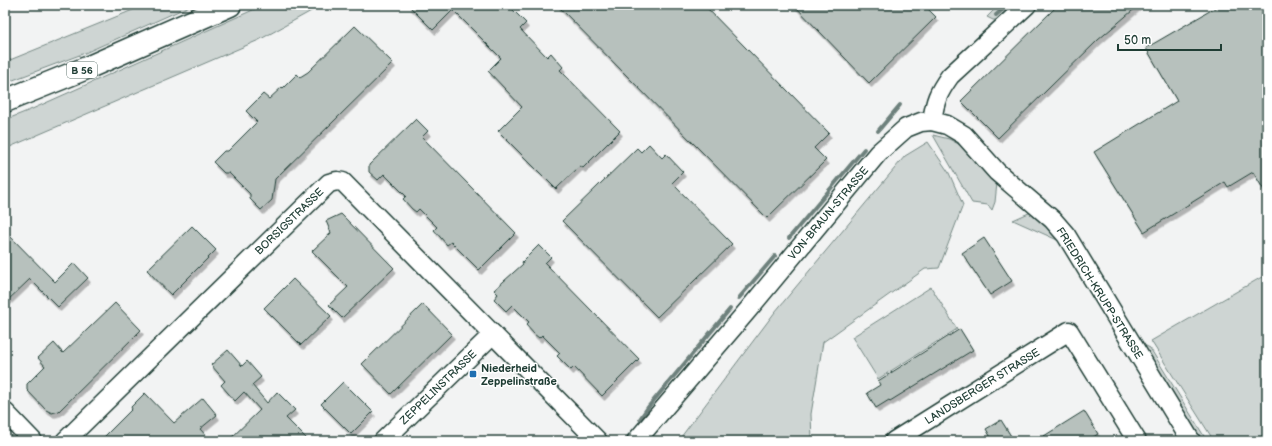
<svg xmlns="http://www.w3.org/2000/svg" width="1272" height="446" viewBox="0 0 1272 446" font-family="'Balsamiq Sans',sans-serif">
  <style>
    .green { fill: #ced5d3; stroke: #768984 }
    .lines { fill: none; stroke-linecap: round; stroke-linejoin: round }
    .stream { stroke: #6d807b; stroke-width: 4 }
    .building { fill: #b7c1bd; stroke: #1f3d34; filter: url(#shadow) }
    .minor-casing { stroke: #1f3d34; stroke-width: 21 }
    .highway-casing { stroke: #1f3d34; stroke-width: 25 }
    .minor { stroke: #fff; stroke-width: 18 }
    .highway { stroke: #fff; stroke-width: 22 }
    .poi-dot { fill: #1f6fb2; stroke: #fff; stroke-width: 1.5 }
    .labels { text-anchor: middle; stroke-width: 3; stroke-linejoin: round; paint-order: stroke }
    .shield { fill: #fff; stroke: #627771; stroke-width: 1 }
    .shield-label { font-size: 10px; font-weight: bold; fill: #1f3d34 }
    .street-label { font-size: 11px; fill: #1f3d34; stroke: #fff }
    .poi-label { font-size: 11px; font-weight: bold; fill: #1f3d34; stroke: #fff; text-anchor: start }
  </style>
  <defs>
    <filter id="shadow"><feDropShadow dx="2.5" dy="4.5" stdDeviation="0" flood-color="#0004"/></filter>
  </defs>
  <rect width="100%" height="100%" fill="#f2f3f3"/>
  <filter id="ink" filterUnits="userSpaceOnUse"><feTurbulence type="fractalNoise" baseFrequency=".025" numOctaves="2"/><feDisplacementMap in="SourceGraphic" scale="8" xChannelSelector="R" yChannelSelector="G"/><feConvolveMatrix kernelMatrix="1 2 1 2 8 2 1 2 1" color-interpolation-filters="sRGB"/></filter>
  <g filter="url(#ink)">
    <g class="green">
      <polygon points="145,5 192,5 85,53 5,83 5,62"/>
      <polygon points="264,5 322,5 259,40 5,149 5,120 30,110"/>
      <polygon points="999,5 1015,5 999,20 993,20 987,17"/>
      <polygon points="933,135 949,139 966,148 997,183 995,202 992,210 988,205 972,203"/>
      <polygon points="928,142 949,173 963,205 939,268 925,269 823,342 811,414 812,441 678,441 775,312 905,156"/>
      <polygon points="1031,212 1052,231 1064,243 1013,220"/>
      <polygon points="1267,274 1267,441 1214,441 1151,341"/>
      <polygon points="931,287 957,329 878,379 852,337"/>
      <polygon points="1142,344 1150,348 1207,441 1201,441"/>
    </g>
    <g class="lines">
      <g class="stream">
        <polyline points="996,15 1008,5"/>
        <polyline points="878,131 900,105"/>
        <polyline points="789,238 864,149"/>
        <polyline points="739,298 775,256"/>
        <polyline points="640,419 649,406 730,309"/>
        <polyline points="651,441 651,440"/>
      </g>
    </g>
    <g class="building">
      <polygon points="408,5 508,5 526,23 520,29 547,57 551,53 563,67 560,70 620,131 583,168 580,166 556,189 498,131 522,107 488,71 501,58 453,10 433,30"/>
      <polygon points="557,5 704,5 829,133 814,148 826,160 767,218"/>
      <polygon points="794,5 924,5 936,17 869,83"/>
      <polygon points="1058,5 1139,5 1098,40 998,138 961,101"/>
      <polygon points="1220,5 1267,5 1267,195 1253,172 1228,187 1225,182 1144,232 1094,152 1177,101 1146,48"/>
      <polygon points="355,26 393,63 275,179 272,200 261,210 250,199 250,194 229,173 224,173 213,162 224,151 228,151 257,122 246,111 263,94 269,99 282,87 283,88 297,74 300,77 308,72"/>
      <polygon points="416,119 428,131 422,137 516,233 479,270 451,242 447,245 434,230 437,227 419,209 416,212 412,209 403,199 406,196 384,174 378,180 369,172 369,165"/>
      <polygon points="649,144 662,158 666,154 683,172 672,183 732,244 657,317 562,221 637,148 641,152"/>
      <polygon points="341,214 394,268 342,318 329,305 348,287 312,251 331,233 326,221"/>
      <polygon points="192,226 216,250 171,295 147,270"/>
      <polygon points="5,231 55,282 74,263 88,278 58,307 30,279 5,303"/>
      <polygon points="984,238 1012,281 990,295 962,253"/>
      <polygon points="539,245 551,257 545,263 639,359 602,396 574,367 571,370 557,356 560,353 542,335 539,338 534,334 526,325 529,322 512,305 506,311 494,299 498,294 494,290 523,264 522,262"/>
      <polygon points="293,279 331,316 301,345 264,308"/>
      <polygon points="115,303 141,330 59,411 52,413 46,410 27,390 27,384 45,366 38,358 54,343 63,353"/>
      <polygon points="423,304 452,334 391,394 362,364"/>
      <polygon points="960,329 973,350 890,401 889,400 876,408 867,393 880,385 878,381"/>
      <polygon points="228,350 242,366 247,361 261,377 252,385 267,403 277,392 295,410 286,418 309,441 228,441 260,410 244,392 235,401 221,385 225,381 211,365"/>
      <polygon points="343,382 373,412 351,434 321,404"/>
      <polygon points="145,393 174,423 203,398 217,415 200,429 211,441 100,441 132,409 131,407"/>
      <polygon points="1084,411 1098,434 1087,441 1036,441"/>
      <polygon points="1001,420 1014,441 993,441 986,429"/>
    </g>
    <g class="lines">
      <g class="minor-casing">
        <g id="minor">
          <polyline points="932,121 947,125 964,135 997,172 1053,220 1066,235 1191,441"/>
          <polyline points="5,412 33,441"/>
          <polyline points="65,441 329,183 337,181 343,182 598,441"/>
          <polyline points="383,441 493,334"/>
          <path d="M636,441L748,310L878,153L906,128L921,122L932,121C935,100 938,93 950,76L1027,5"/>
          <polyline points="894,441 1069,331 1137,441"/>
        </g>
      </g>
      <g class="highway-casing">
        <polyline id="highway" points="5,101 89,67 230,5"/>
      </g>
      <use href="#minor" class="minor"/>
      <use href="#highway" class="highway"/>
    </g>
  </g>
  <rect class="poi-dot" x="469" y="370" width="8" height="8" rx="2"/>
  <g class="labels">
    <rect class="shield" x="67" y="62" width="30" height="16" rx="3"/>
    <g class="shield-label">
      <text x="82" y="74">B 56</text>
    </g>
    <g class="street-label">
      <text transform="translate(828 213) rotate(-50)" y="4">VON-BRAUN-STRASSE</text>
      <text transform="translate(289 221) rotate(-44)" y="4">BORSIGSTRASSE</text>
      <text transform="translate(1100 293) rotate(58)" y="4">FRIEDRICH-KRUPP-STRASSE</text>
      <text transform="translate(982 386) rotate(-32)" y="4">LANDSBERGER STRASSE</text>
      <text transform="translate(438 387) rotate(-44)" y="4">ZEPPELINSTRASSE</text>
    </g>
    <g class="poi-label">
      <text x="481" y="372">Niederheid<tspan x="481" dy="13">Zeppelinstraße</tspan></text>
    </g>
  </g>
  <rect width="1272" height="446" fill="none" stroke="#fff" stroke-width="20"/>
  <rect x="10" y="10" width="1252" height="426" fill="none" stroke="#1f3d34" stroke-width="1.5" filter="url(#ink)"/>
  <path d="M1118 44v6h103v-6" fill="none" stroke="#1f3d34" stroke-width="2"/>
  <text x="1124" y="44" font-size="12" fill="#1f3d34" stroke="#ffffff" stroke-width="3" paint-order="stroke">50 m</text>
</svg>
